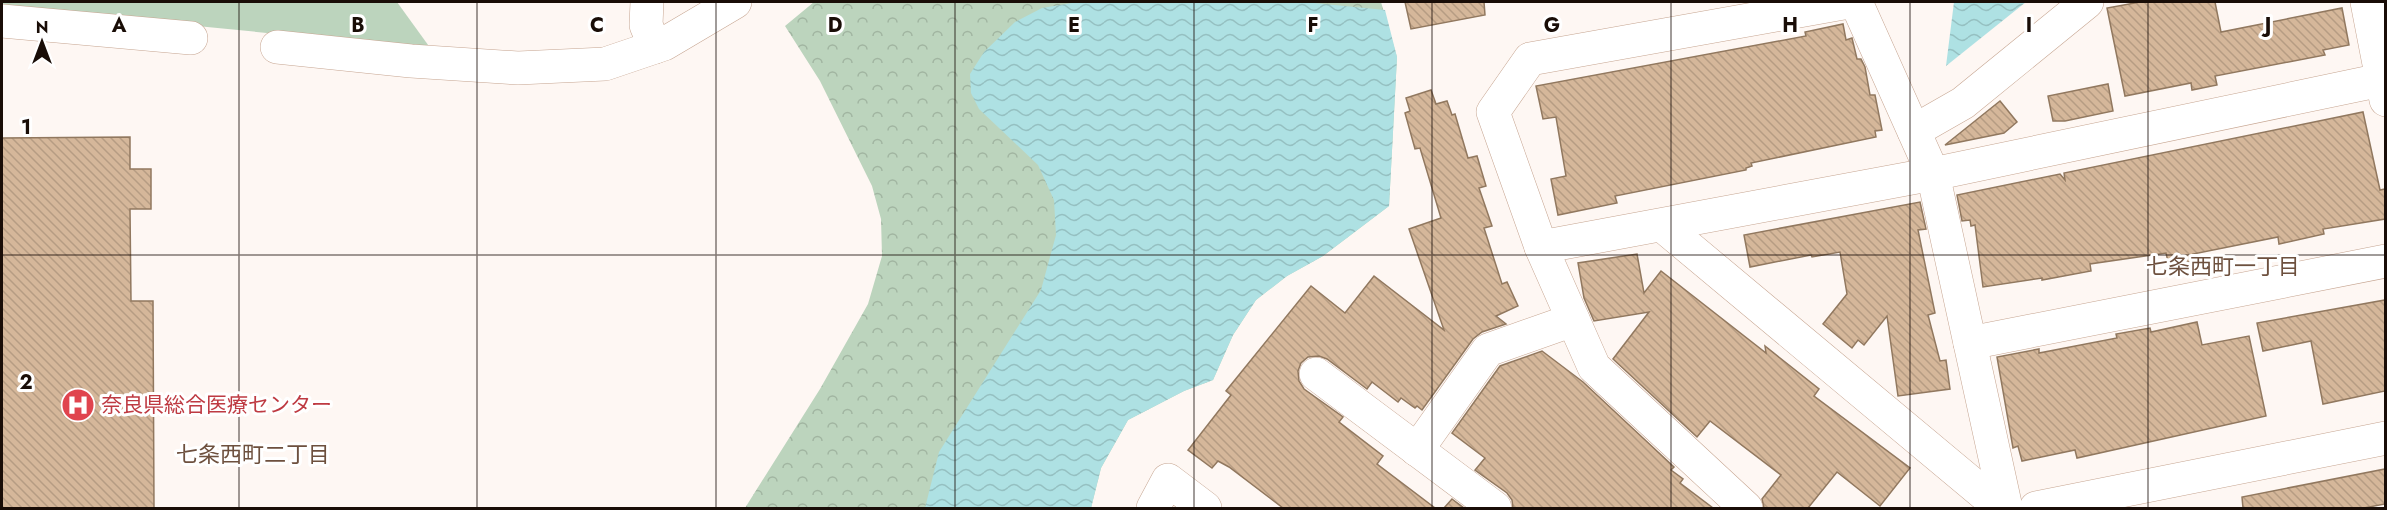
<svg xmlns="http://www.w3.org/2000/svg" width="2387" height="510" viewBox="0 0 2387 510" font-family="Jost,'Noto Sans JP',sans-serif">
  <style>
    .green { fill: #bcd4bd }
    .park { fill: url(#park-crowns) }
    .water { fill: url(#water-waves) }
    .building { fill: url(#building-back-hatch); stroke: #91785f; stroke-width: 1.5 }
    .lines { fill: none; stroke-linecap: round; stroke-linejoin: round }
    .minor-casing { stroke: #c6a591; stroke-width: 34 }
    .tertiary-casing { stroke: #c6a591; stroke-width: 34 }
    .minor { stroke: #fff; stroke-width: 33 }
    .tertiary { stroke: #fff; stroke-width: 33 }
    .grid { fill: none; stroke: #190d07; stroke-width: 1.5; stroke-opacity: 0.55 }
    .labels { text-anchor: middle; stroke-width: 6; stroke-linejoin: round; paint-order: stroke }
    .health-label { font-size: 21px; fill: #be3a42; stroke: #fff; text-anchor: start }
    .neighbourhood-label { font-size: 22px; fill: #6d503e; stroke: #fff }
    .grid-label { font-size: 20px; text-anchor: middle; font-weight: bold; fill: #190d07; stroke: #fff; stroke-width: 6; stroke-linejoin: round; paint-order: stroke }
  </style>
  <defs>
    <pattern id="park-crowns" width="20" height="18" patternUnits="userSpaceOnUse" patternTransform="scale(1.5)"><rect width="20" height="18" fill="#bcd4bd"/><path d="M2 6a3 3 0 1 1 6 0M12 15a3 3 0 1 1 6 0" fill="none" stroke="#a1b5a1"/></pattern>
    <pattern id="water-waves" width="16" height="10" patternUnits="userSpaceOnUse" patternTransform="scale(1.5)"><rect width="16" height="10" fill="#aee1e3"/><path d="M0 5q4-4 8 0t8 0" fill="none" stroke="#95c0c1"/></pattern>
    <pattern id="building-back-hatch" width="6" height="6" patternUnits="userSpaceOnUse" patternTransform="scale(1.5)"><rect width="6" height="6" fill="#d5b79a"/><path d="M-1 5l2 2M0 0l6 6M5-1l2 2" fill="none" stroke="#b69c83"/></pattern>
  </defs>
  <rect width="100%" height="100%" fill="#fef7f3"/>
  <polygon class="green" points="2,2 397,2 431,49 2,7"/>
  <polygon class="park" points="814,2 1381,2 1397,57 1389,206 1323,256 1287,276 1256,300 1233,335 1213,380 1184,391 1128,420 1101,468 1091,508 745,508 820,389 868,304 882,256 881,219 872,186 820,81 785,26"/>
  <g class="water">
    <polygon points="1078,2 1314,3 1385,10 1397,57 1389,206 1323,256 1287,276 1256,300 1233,335 1213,380 1184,391 1128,420 1101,468 1091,508 925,508 939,452 1041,290 1056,235 1054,200 1038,165 979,109 971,93 970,74 984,52 1015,22 1042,8"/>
    <polygon points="1954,2 2026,2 1946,66"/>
  </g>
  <g class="building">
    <polygon points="1405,2 1484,2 1485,15 1411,29"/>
    <polygon points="2140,2 2215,2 2221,32 2342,8 2349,45 2323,50 2325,55 2215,76 2217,85 2192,90 2191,83 2125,96 2107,8"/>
    <polygon points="1843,24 1846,40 1852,38 1857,59 1861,59 1865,67 1870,95 1875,95 1882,130 1875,131 1876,137 1751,163 1752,166 1746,168 1746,170 1615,196 1617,203 1558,215 1551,179 1566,176 1556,117 1543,119 1536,86 1806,36 1805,32"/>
    <polygon points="2108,84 2113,111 2065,121 2053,121 2048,96"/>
    <polygon points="1431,90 1436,104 1447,101 1452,115 1455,114 1468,158 1477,156 1486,186 1479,188 1492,226 1484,228 1502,284 1507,282 1518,306 1496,316 1506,324 1482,332 1473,339 1422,410 1417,406 1415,408 1401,398 1398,402 1372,382 1367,389 1327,359 1319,356 1308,357 1301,363 1298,371 1299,381 1304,389 1343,417 1339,422 1383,456 1377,464 1435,508 1283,508 1229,467 1218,461 1212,468 1188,450 1231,395 1226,391 1311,286 1345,313 1374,276 1444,330 1409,229 1441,218 1420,148 1415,149 1405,113 1410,111 1406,98"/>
    <polygon points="2000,101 2017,122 2004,133 1945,145"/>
    <polygon points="2363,112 2380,190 2385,189 2385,219 2323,229 2324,234 2279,244 2278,237 2193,254 2195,261 2169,266 2166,253 2090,264 2091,271 2042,280 2042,278 1983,287 1975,225 1971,226 1970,220 1962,221 1957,195 2060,174 2065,180 2064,173"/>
    <polygon points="130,137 130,169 151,169 151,209 130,209 131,301 153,301 154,508 2,508 2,138"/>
    <polygon points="1920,202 1926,229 1918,230 1935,313 1928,315 1940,361 1946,360 1950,389 1898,396 1887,316 1864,345 1858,340 1852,348 1823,324 1847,294 1840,252 1812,257 1811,255 1750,267 1744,235"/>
    <polygon points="1637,254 1644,293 1661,271 1766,353 1765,346 1819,389 1814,396 1910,468 1880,506 1837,472 1808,508 1764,508 1762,499 1781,475 1710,421 1697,437 1613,359 1649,312 1594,321 1584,298 1578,263"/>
    <polygon points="2385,300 2385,391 2323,404 2311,341 2263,351 2257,323"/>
    <polygon points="2197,322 2202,345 2249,336 2266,416 2077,458 2075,450 2022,461 2018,446 2013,448 1997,357 2039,349 2039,353 2117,338 2116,334 2150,328 2151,332"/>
    <polygon points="1542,351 1583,382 1674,467 1671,470 1683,479 1680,483 1713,508 1513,508 1512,500 1507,493 1475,470 1485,458 1452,433 1500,366"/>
    <polygon points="2385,469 2385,504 2364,508 2243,508 2242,497"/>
    <polygon points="1452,499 1464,508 1444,508"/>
  </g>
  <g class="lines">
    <g class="minor-casing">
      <g id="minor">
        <polyline points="647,2 646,25 655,47"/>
        <polyline points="1856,2 1933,174 2006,508"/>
        <polyline points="2367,2 2386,100"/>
        <polyline points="1914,131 1963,103 2087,2"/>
        <polyline points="1663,226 2001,508"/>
        <polyline points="1541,247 1933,174 2381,80"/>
        <polyline points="1970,343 2386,261"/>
        <polyline points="1316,374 1495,508"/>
        <polyline points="1417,450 1488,350 1573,320"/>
        <polyline points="1153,508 1168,480 1205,508"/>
        <polyline points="1746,508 1594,367 1541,247 1493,112 1530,59 1849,2"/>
        <polyline points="2036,508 2386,438"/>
      </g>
    </g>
    <g class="tertiary-casing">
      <g id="tertiary">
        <polyline points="2,21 191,38"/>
        <polyline points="277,47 411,61 518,68 605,64 664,44 735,2"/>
      </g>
    </g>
    <use href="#minor" class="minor"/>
    <use href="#tertiary" class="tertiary"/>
  </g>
  <path class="grid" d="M239,2V508M477,2V508M716,2V508M955,2V508M1194,2V508M1432,2V508M1671,2V508M1910,2V508M2148,2V508M2,255H2386"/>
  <defs>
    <g id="hospital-disc" transform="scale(1.725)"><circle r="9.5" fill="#e0444e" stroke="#fff"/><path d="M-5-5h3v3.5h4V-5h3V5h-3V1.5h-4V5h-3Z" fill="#fff"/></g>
  </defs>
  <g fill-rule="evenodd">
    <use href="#hospital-disc" x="78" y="405"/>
  </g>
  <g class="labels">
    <g class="health-label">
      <text x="101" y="412">奈良県総合医療センター</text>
    </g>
    <g class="neighbourhood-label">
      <text x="2223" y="274">七条西町一丁目</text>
      <text x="253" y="462">七条西町二丁目</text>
    </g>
  </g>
  <g class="grid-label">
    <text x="119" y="32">A</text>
    <text x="358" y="32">B</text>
    <text x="597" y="32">C</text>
    <text x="835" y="32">D</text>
    <text x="1074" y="32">E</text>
    <text x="1313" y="32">F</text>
    <text x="1552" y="32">G</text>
    <text x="1790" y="32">H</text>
    <text x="2029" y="32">I</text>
    <text x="2268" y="32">J</text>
    <text x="26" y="134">1</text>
    <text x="26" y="389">2</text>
  </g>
  <rect width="2387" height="510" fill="none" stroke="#190d07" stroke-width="6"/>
  <g transform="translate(42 42)" stroke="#ffffff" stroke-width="4.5" paint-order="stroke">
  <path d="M0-4.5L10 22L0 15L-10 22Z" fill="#190d07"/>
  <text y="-9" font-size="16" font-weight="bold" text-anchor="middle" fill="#190d07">N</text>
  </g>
</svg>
